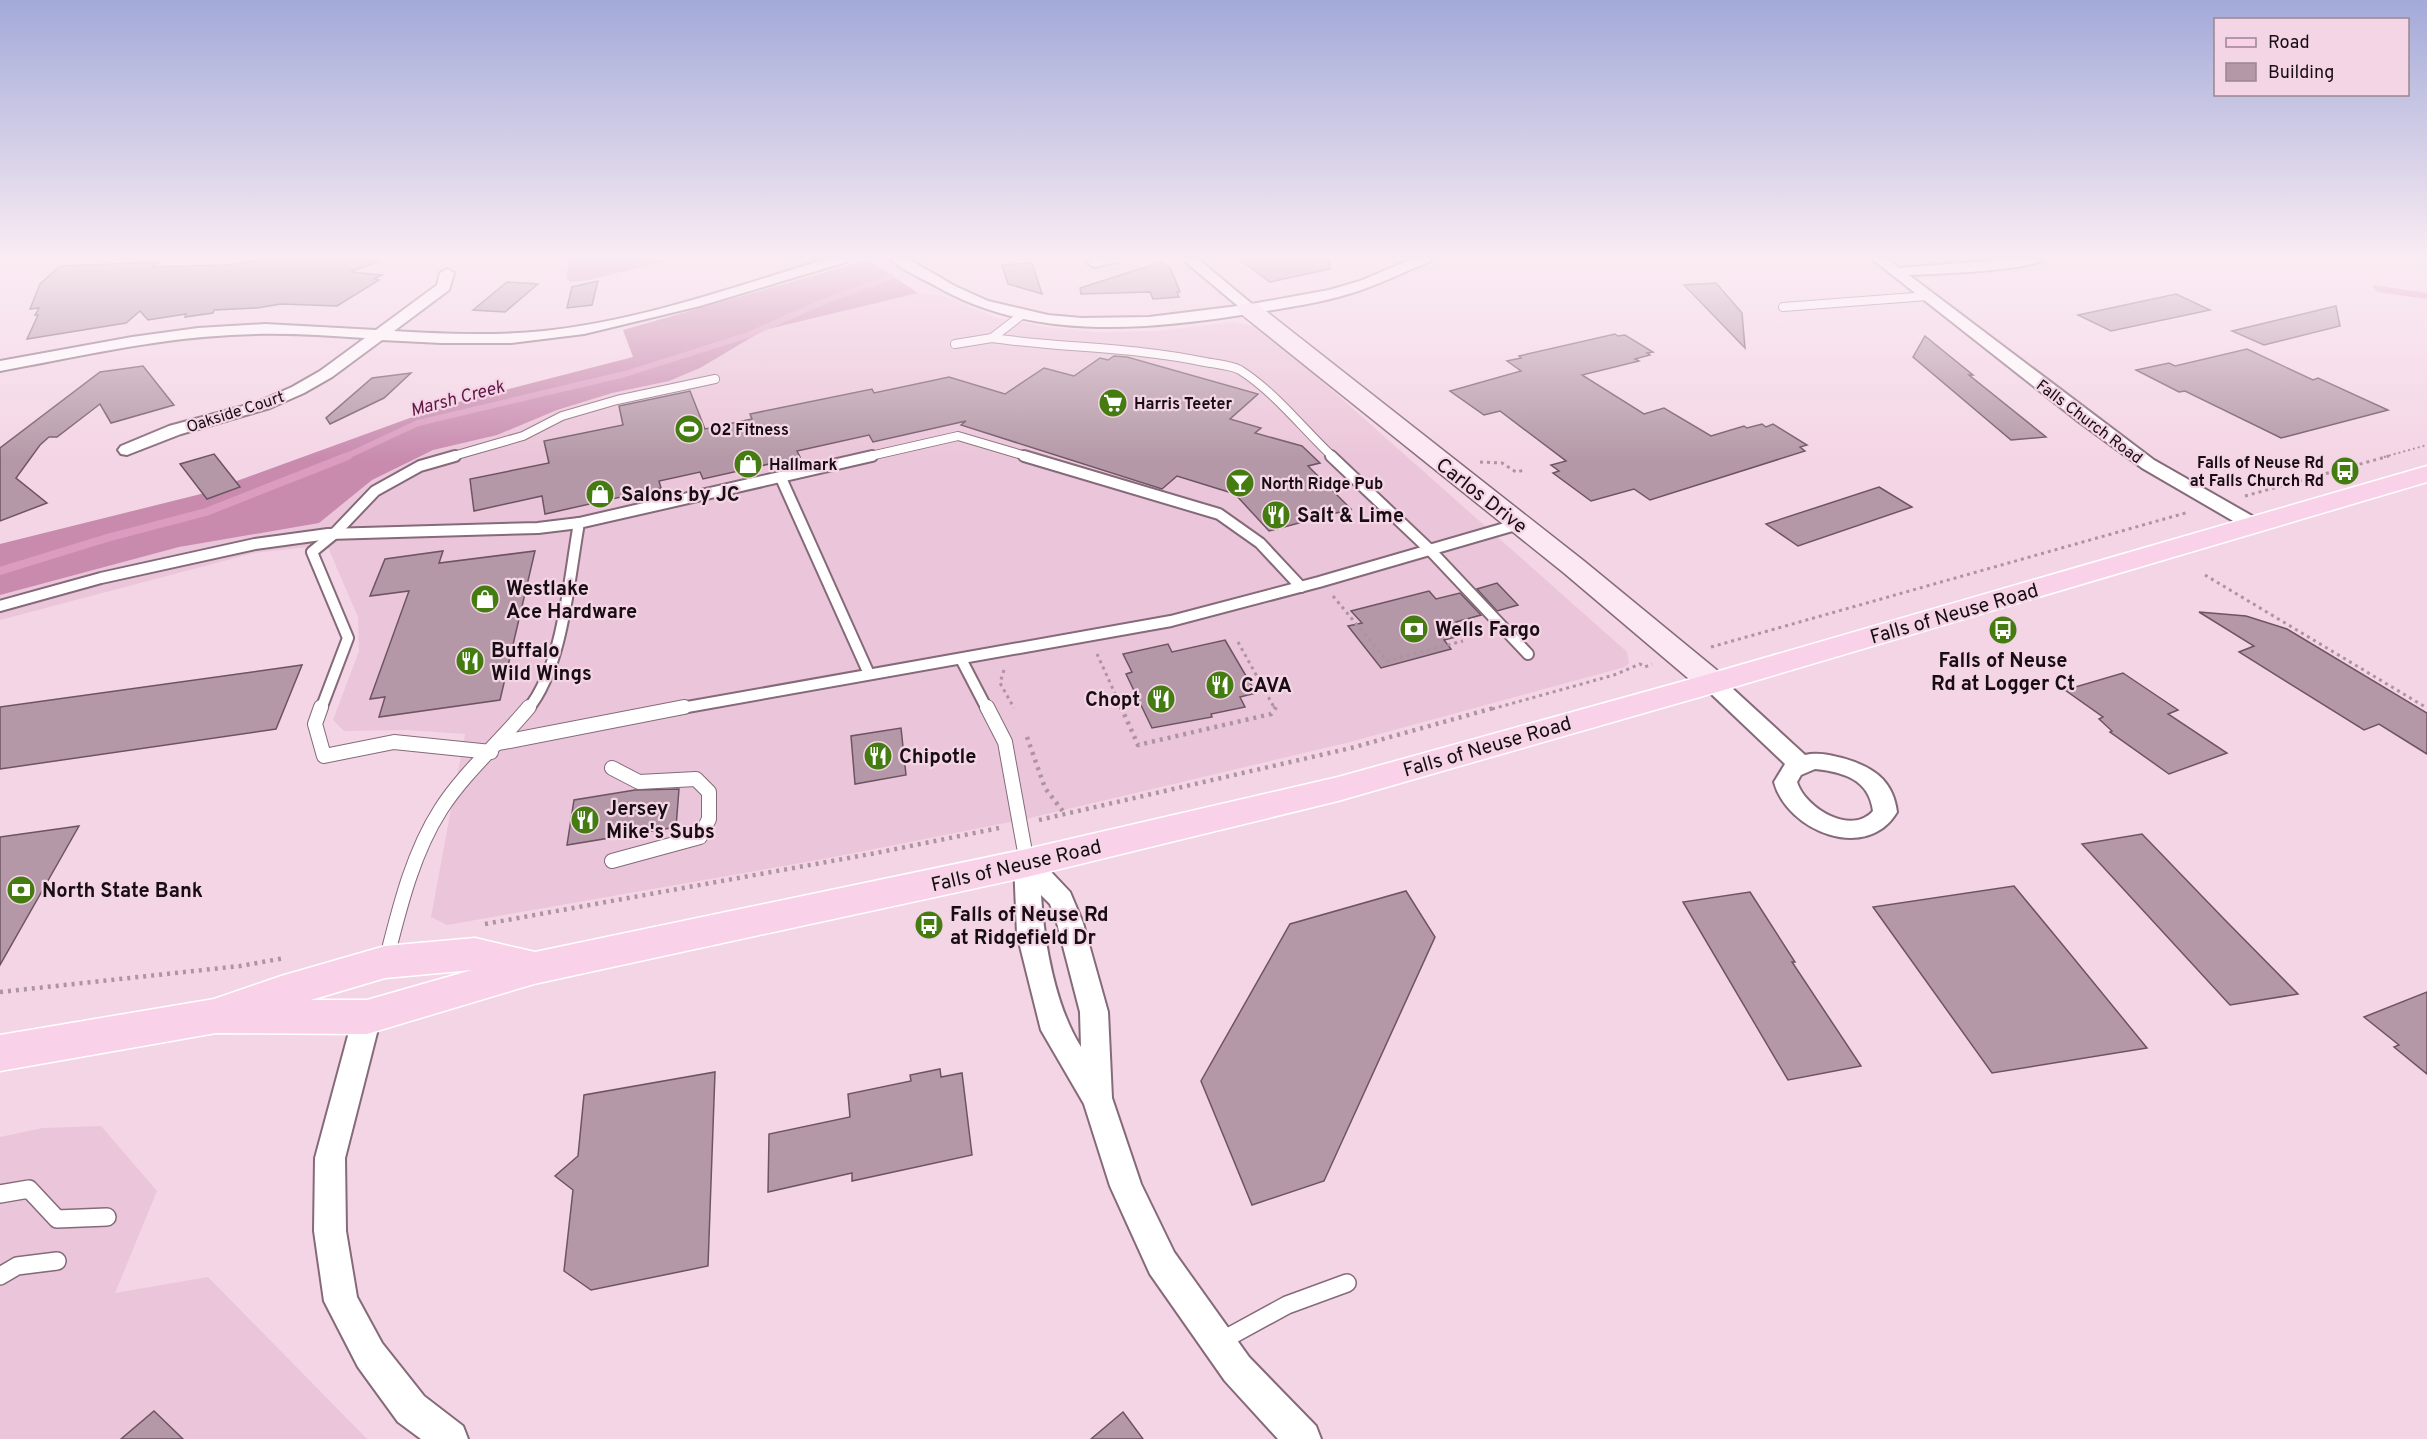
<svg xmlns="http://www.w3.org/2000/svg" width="2427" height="1439" viewBox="0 0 2427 1439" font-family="Overpass,sans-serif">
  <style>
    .built { fill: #ebc5d9 }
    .forest { fill: #c88bae }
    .water { fill: #db9cc0 }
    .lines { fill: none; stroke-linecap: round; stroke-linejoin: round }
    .stream-far1 { stroke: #db9cc0; stroke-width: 6 }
    .stream { stroke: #db9cc0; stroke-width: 8 }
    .building { fill: #b498a7; stroke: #6e5463; stroke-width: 1.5 }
    .lane-far3-casing { stroke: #856a79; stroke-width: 10 }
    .lane-far2-casing { stroke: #856a79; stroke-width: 14 }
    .lane-far1-casing { stroke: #856a79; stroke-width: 16 }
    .lane-casing { stroke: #856a79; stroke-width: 20 }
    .street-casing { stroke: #856a79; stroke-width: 4 }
    .secondary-casing { stroke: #856a79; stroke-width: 3 }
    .primary-casing { stroke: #fff; stroke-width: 3 }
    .path-far2 { stroke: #ac94a0; stroke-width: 2; stroke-dasharray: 2 3; stroke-linecap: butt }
    .path-far1 { stroke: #ac94a0; stroke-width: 3; stroke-dasharray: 3 4; stroke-linecap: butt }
    .path { stroke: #ac94a0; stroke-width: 4.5; stroke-dasharray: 3 5; stroke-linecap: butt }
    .lane-far3 { stroke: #fff; stroke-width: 8 }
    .lane-far2 { stroke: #fff; stroke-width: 10 }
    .lane-far1 { stroke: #fff; stroke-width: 14 }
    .lane { stroke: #fff; stroke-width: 17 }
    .street { fill: #fff; fill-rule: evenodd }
    .secondary { fill: #fce8f3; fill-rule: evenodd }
    .primary { fill: #f9d1e8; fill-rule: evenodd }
    .labels { text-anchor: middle; stroke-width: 4.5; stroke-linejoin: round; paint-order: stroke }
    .far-poi-label { font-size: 16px; font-weight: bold; fill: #170d13; stroke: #f4d5e5; text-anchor: start }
    .far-street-label { font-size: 16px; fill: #170d13; stroke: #f4d5e5 }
    .far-water-label { font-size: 18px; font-style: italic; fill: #601747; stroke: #f4d5e5 }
    .poi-label { font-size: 20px; font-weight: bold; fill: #170d13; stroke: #f4d5e5; text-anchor: start }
    .street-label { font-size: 20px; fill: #170d13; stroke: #f4d5e5 }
  </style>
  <rect width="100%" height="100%" fill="#f4d5e5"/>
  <g class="built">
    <polygon points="918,293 943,296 997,318 1047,327 1095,332 1158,331 1233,322 1262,328 1627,652 1629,663 1625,667 1346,743 1030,818 829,858 447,925 431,917 465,734 407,730 344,731 333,720 359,651 358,617 327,545 254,553 0,620 0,544 201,494 443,406 633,357"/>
    <polygon points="101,1126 157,1191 115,1293 208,1277 367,1439 0,1439 0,1137 43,1128"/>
  </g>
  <g class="forest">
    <polygon points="570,259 673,259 589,280 570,282 566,278"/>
    <polygon points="868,260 918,293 764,330 700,368 669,381 612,393 557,410 497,435 433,450 372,480 319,523 179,547 0,595 0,544 201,494 443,406 633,357 623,330"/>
  </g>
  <polygon class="water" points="2372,285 2427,293 2427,299 2377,292"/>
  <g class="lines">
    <polyline class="stream-far1" points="345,457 418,423 625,374 748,335 825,301 891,277"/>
    <polyline class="stream" points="0,571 107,538 206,512 348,456"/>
  </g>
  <g class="building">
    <polygon points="269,259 378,259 379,261 350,272 382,275 374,279 379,280 337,306 281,304 257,308 214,310 213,313 185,317 186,314 148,320 140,311 126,323 27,339 38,315 35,315 39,308 30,309 40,284 60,266 159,262 153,267 226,265"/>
    <polygon points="1239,259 1329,259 1330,269 1270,282"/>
    <polygon points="1161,262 1170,267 1180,292 1177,292 1179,297 1153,299 1150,292 1081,294 1080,288"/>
    <polygon points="1032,263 1042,294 1008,284 1002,265"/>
    <polygon points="598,281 592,305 567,308 572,287"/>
    <polygon points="507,282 538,284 505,312 473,310"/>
    <polygon points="1716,283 1742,313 1745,348 1684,285"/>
    <polygon points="2176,294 2210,310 2111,331 2078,315"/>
    <polygon points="2336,306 2340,326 2264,345 2232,331"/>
    <polygon points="1615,334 1618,336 1625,335 1653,352 1647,353 1650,355 1635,359 1639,361 1582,375 1644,414 1664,408 1711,436 1744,426 1747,428 1762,424 1766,427 1773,424 1807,445 1800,447 1805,451 1650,500 1634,489 1591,501 1553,473 1559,471 1551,465 1566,461 1500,411 1484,415 1450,391 1521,371 1507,361 1521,358 1519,356"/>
    <polygon points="1925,336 1973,375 1969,375 2046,437 2011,440 1913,357"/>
    <polygon points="2247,349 2313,380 2318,378 2388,410 2281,438 2185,391 2179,392 2136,370 2169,363 2175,366"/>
    <polygon points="1114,356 1127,357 1258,394 1230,419 1261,428 1255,433 1302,446 1320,463 1308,466 1351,509 1269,531 1235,494 1177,476 1162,489 961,425 966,421 873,442 869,435 797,451 800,457 703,479 700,472 659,481 661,488 545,514 542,496 474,511 470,479 549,463 544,441 623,425 619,406 690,391 705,429 752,419 750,414 872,389 874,393 949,377 1005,394 1044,368 1074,376 1100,358 1108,360"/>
    <polygon points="143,366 174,405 111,423 100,404 57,437 49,437 40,445 16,478 47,503 0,521 0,448 100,372"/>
    <polygon points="411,373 384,398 330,424 326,418 372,378"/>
    <polygon points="214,454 240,487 207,499 180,464"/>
    <polygon points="1879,487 1912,507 1798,546 1766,524"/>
    <polygon points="443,551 439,563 535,551 500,700 379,717 385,697 370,699 409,591 370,596 385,559"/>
    <polygon points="1497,583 1518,605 1497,611 1477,589"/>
    <polygon points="1429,591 1436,599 1460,593 1481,615 1456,622 1467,634 1444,640 1451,649 1381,668 1348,626 1362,623 1351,611"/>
    <polygon points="2199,612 2246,616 2287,629 2427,713 2427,754 2379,724 2364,730 2239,652 2254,646"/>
    <polygon points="1225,640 1256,693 1240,697 1245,707 1211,714 1212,717 1152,728 1126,674 1132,672 1123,654 1168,644 1172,652"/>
    <polygon points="302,665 276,729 0,769 0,707"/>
    <polygon points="2123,673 2178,710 2168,714 2227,753 2169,774 2110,732 2112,731 2099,719 2103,717 2065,690"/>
    <polygon points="901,728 906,775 855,784 851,736"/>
    <polygon points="679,789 676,827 567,845 574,800 635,790"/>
    <polygon points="79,826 0,965 0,837"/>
    <polygon points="2142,834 2224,919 2298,994 2230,1005 2082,844"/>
    <polygon points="2014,886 2071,955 2147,1048 1992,1073 1873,907"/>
    <polygon points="1406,891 1435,937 1324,1181 1252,1205 1201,1081 1290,924"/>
    <polygon points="1750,892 1795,962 1792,962 1861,1066 1788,1080 1683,902"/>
    <polygon points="2427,992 2427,1074 2394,1047 2399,1045 2364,1017"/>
    <polygon points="940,1069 941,1077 962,1073 972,1155 852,1181 852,1173 768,1192 769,1134 850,1117 848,1094 911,1081 910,1075"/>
    <polygon points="715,1072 708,1266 591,1290 564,1271 573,1190 555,1176 578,1156 584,1095"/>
    <polygon points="154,1411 183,1439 121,1439"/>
    <polygon points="1123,1412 1143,1439 1091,1439"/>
  </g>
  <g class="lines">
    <g class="lane-far3-casing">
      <g id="lane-far3">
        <polyline points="1783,307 1928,296"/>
        <path d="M992,338C1063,348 1135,347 1205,362C1215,364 1231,365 1240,370C1276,393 1302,428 1333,457"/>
        <polyline points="955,344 992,338 1023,314"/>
        <polyline points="450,457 523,436 562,416 617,400 715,379"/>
        <polyline points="866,457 958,436 1029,457"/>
      </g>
    </g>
    <g class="lane-far2-casing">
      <g id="lane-far2">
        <polyline points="1024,456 1219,514 1260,543 1301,587"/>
        <polyline points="1331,456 1430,550 1528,654"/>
        <polyline points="781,478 869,674"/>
        <polyline points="0,606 101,578 255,544 328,534 538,528 579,523"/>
        <polyline points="961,659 987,709"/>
        <polyline points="321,709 348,638 312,552 334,534 375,491 420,466 455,456"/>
        <path d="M528,709C563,667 569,578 579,523L872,456"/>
        <polyline points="676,709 1171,621 1319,582 1519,524"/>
      </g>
    </g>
    <g class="lane-far1-casing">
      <g id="lane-far1">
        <polyline points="321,707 315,724 324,756 394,742 491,752"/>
        <polyline points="987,707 1005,742 1027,863"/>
        <polyline points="499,743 684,707"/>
        <polyline points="612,768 639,782 696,779 709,792 709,819 700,837 612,861"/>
        <path d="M386,961C399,910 412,854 441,809C464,773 501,741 529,707"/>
      </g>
    </g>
    <g class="lane-casing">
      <g id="lane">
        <polyline points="0,1194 29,1189 57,1219 107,1217"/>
        <polyline points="0,1276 17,1266 57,1261"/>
        <polyline points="1221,1341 1287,1305 1347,1283"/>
      </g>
    </g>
    <g class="street-casing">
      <g id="street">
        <path d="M826,259H848L846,262L700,306L584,334L511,343H441L382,340L332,377L304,393L270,408L181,434L127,455L121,454L118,450L121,446L169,426L258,402L292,387L320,371L365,338C320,335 276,332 231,335C153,339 77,357 0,371V361L132,337L198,328L265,324L376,330L437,285L440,273L447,269L454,273L449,290L394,331C444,334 494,336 544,331C640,321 734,287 826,259Z"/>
        <path d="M891,259H908L955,286L988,301L1048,315L1082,318L1149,317L1238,306L1182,259H1198L1252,304L1329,290L1360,281L1412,259H1431L1429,262C1406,271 1384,282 1361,290C1327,302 1290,307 1254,313C1148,330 1031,342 934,285C921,278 901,270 891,259Z"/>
        <polygon points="1093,259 1120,259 1118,262 1094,267 1087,263"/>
        <path d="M1872,259H1888L1899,268L2011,259H2044C2032,271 1931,274 1909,275L2154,460L2261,521L2263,525L2261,529H2247L2142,468L2079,422Z"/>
        <path d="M1713,676L1721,678L1805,755C1817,752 1830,755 1842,758C1871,766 1893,779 1897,812C1867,863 1787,831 1774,782L1785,764L1705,688L1702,683L1705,678ZM1815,769C1843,772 1869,779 1873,811C1851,836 1805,808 1797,782L1801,775Z"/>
        <path d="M1027,854L1036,856L1070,892L1083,923L1108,1012L1112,1098L1141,1184L1174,1252L1249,1357L1316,1426L1321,1439H1278L1225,1381L1150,1274L1110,1186L1084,1104L1041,1030L1017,934L1014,863L1018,856ZM1041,895L1050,904L1057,923L1080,1012L1081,1047C1055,1006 1044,942 1041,895Z"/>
        <polygon points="367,1005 377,1009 381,1017 345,1158 346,1231 357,1297 382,1343 424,1396 463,1426 468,1439 421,1439 398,1422 358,1367 324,1301 314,1231 315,1158 353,1017 357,1009"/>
      </g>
    </g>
    <g class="secondary-casing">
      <polygon id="secondary" points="1249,303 1257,304 1584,561 1724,676 1729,683 1724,690 1713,693 1702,690 1564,573 1241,314 1238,309 1241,304"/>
    </g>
    <g class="primary-casing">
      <path id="primary" d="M2427,466V482L1724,690L1338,801L1027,877L534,984L367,1034L216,1033L0,1071V1035L214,999L281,976L385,946L475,938L535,952L1027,849L1338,777L1702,676ZM472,970L367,1000H311L385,978Z"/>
    </g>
    <polyline class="path-far2" points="2384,457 2427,445"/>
    <g class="path-far1">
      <polyline points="1480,462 1502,463 1516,472 1525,470"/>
      <polyline points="2245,496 2389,456"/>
      <polyline points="2205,575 2427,708"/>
      <polyline points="1333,596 1387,661 1463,641"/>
      <polyline points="1238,642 1275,709"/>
      <polyline points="1711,647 2189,512"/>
      <polyline points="1097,654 1122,709"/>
      <polyline points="1004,670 1000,683 1014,708"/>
      <polyline points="1492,709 1614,675 1640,664 1645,667 1652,664"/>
    </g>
    <g class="path">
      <polyline points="1121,707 1138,745 1271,714 1276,707"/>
      <polyline points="1027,737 1045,788 1065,814"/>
      <polyline points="1039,820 1351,748 1497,707"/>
      <polyline points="485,924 876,853 999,828"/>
      <polyline points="0,992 240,966 285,958"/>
    </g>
    <use href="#lane-far3" class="lane-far3"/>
    <use href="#lane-far2" class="lane-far2"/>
    <use href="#lane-far1" class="lane-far1"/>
    <use href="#lane" class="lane"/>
    <use href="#street" class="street"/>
    <use href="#secondary" class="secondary"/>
    <use href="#primary" class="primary"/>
  </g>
  <linearGradient id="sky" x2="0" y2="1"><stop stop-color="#a3aad8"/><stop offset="0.56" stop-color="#faecf3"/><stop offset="1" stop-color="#faecf3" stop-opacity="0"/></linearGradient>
  <rect width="2427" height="460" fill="url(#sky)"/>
  <defs>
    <g id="supermarket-disc" transform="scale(1.5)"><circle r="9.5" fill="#457c11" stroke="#f4d5e5"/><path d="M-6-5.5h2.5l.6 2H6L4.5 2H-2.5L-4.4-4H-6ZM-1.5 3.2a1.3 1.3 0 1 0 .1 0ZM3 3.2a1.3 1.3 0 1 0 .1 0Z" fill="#fff"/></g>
    <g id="stadium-disc" transform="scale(1.5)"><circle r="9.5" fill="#457c11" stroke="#f4d5e5"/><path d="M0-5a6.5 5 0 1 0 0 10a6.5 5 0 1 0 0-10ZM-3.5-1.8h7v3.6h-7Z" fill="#fff"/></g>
    <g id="shop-disc" transform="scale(1.5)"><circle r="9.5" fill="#457c11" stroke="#f4d5e5"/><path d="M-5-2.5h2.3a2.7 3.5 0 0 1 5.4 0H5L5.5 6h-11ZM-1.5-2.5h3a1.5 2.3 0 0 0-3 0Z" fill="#fff"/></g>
    <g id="bus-disc" transform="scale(1.5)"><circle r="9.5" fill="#457c11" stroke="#f4d5e5"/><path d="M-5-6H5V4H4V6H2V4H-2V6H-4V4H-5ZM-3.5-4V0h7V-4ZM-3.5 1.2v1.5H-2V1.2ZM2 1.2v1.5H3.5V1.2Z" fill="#fff"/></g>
    <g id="bar-disc" transform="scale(1.5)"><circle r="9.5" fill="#457c11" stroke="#f4d5e5"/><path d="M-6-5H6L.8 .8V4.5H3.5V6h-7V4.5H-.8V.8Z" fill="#fff"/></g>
    <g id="restaurant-disc" transform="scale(1.5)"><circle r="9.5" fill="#457c11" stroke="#f4d5e5"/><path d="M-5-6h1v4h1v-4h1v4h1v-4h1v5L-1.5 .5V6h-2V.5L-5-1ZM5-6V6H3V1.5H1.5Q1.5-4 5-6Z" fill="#fff"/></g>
    <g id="bank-disc" transform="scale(1.5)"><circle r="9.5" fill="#457c11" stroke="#f4d5e5"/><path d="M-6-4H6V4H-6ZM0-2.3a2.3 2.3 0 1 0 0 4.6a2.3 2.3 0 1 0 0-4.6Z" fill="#fff"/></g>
  </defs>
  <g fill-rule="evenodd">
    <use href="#supermarket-disc" x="1113" y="403"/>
    <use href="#stadium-disc" x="689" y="429"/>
    <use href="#shop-disc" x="748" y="464"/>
    <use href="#bus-disc" x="2345" y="471"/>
    <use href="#bar-disc" x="1240" y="483"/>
    <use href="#shop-disc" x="600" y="494"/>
    <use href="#restaurant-disc" x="1276" y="515"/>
    <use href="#shop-disc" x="485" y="599"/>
    <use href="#bank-disc" x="1414" y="629"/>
    <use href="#bus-disc" x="2003" y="630"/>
    <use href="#restaurant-disc" x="470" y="661"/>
    <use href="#restaurant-disc" x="1220" y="685"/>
    <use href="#restaurant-disc" x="1161" y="699"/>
    <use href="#restaurant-disc" x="878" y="756"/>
    <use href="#restaurant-disc" x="585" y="820"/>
    <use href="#bank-disc" x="21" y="890"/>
    <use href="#bus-disc" x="929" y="925"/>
  </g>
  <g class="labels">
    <g class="far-poi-label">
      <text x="1134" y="409">Harris Teeter</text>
      <text x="710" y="435">O2 Fitness</text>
      <text x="2324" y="468" text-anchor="end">Falls of Neuse Rd<tspan x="2324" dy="18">at Falls Church Rd</tspan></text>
      <text x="769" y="470">Hallmark</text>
      <text x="1261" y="489">North Ridge Pub</text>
    </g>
    <g class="far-street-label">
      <text transform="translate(235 411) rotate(-18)" y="6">Oakside Court</text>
      <text transform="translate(2090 421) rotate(37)" y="6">Falls Church Road</text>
    </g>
    <g class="far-water-label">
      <text transform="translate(457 398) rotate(-15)" y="6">Marsh Creek</text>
    </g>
    <g class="poi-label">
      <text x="621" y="501">Salons by JC</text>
      <text x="1297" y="522">Salt &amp; Lime</text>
      <text x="506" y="595">Westlake<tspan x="506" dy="23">Ace Hardware</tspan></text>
      <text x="1435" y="636">Wells Fargo</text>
      <text x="491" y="657">Buffalo<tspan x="491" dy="23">Wild Wings</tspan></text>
      <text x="2003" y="667" text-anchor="middle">Falls of Neuse<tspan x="2003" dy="23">Rd at Logger Ct</tspan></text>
      <text x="1241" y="692">CAVA</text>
      <text x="1140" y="706" text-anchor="end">Chopt</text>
      <text x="899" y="763">Chipotle</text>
      <text x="606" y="815">Jersey<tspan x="606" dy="23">Mike's Subs</tspan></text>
      <text x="42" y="897">North State Bank</text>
      <text x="950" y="921">Falls of Neuse Rd<tspan x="950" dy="23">at Ridgefield Dr</tspan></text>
    </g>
    <g class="street-label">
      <text transform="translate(1482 495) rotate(38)" y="7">Carlos Drive</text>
      <text transform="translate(1954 613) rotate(-16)" y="7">Falls of Neuse Road</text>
      <text transform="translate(1487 746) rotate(-16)" y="7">Falls of Neuse Road</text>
      <text transform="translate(1016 865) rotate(-13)" y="7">Falls of Neuse Road</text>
    </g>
  </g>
  <rect x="2214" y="18" width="195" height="78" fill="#f4d5e5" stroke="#9c8591" stroke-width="1.5"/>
  <rect x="2226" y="38" width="30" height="9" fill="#f9d1e8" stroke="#9c8591" stroke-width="1.5"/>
  <text x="2268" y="48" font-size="18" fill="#170d13">Road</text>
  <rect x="2226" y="63" width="30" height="18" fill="#b498a7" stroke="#9c8591" stroke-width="1.5"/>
  <text x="2268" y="78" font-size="18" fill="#170d13">Building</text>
</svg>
